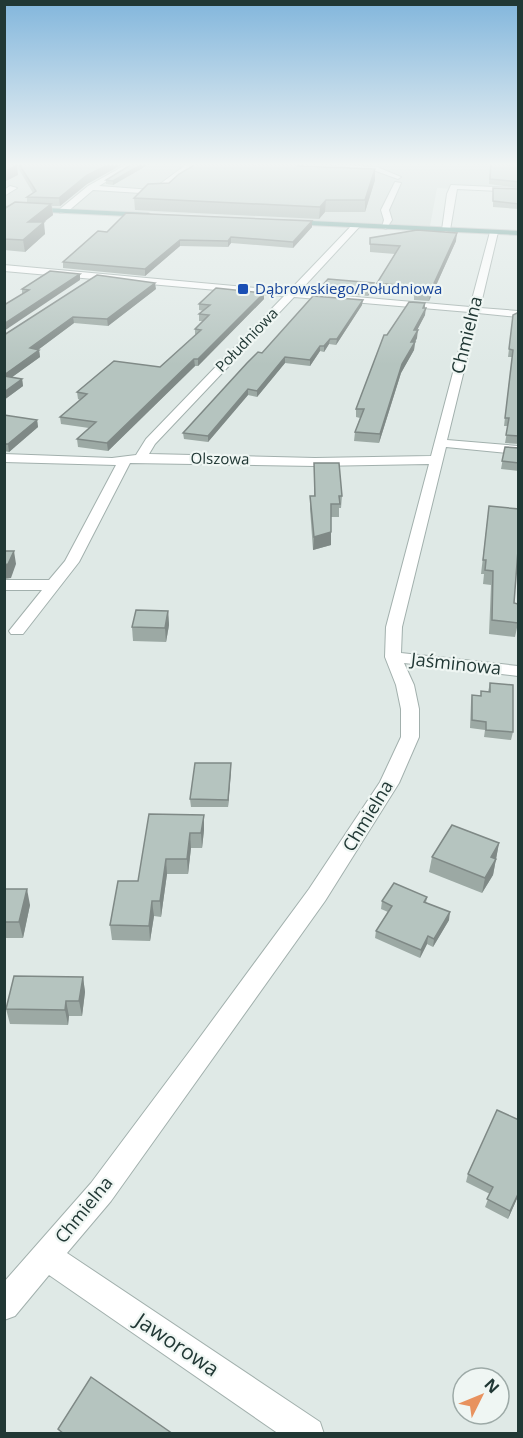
<svg xmlns="http://www.w3.org/2000/svg" width="523" height="1438" viewBox="0 0 523 1438" font-family="'Open Sans',sans-serif">
  <style>
    .built { fill: #cdd9d5 }
    .lines { fill: none; stroke-linecap: round; stroke-linejoin: round }
    .minor-casing { stroke: #a2b0ad; stroke-width: 2 }
    .major-casing { stroke: #bcc3c2; stroke-width: 2 }
    .path { stroke: #81aba3; stroke-width: 1.5; stroke-dasharray: 1.5 2; stroke-linecap: butt }
    .minor { fill: #fff; fill-rule: evenodd }
    .major { fill: #669c95; fill-rule: evenodd }
    .wall { fill: #9ca9a4 }
    .shaded-wall { fill: #7f8986 }
    .building { fill: #b5c4bf; stroke: #7f8986; stroke-width: 1.5 }
    .transit-dot { fill: #1a4fb4; stroke: #eff6f3; stroke-width: 2 }
    .labels { text-anchor: middle; stroke-width: 4.5; stroke-linejoin: round; paint-order: stroke }
    .far-transit-label { font-size: 15px; fill: #164399; stroke: #eff6f3; text-anchor: start }
    .far-street-label { font-size: 15px; fill: #213835; stroke: #eff6f3 }
    .street-label { font-size: 18px; fill: #213835; stroke: #eff6f3 }
    .near-street-label { font-size: 21px; fill: #213835; stroke: #eff6f3 }
  </style>
  <rect width="100%" height="100%" fill="#dfe9e6"/>
  <polygon class="built" points="39,164 518,164 518,192 437,188 430,226 5,205 4,171"/>
  <g class="lines">
    <g class="minor-casing">
      <g id="minor">
        <polygon points="127,164 135,164 99,186 152,190 187,164 194,164 157,194 93,190 66,213 60,213 60,209 88,186"/>
        <polygon points="327,164 377,167 401,177 398,179 376,171"/>
        <polygon points="395,182 401,183 389,210 392,220 386,229 382,227 384,220 381,210"/>
        <polygon points="451,185 518,188 518,192 457,189 450,230 446,232 442,230 447,194"/>
        <polygon points="10,186 17,188 4,196 4,190"/>
        <path d="M354,223L361,225L299,292L470,307L490,232L494,230L498,232L480,308L518,311V317L478,313L447,440L518,446V454L446,447L402,627L401,653L518,666V676L404,663L414,685L419,709V737L399,783L325,901L111,1201L67,1253L320,1422L324,1434H279L49,1275L15,1316L4,1320V1282L91,1183L192,1048L309,889L380,782L401,737V709L396,685L385,657L386,627L429,464L315,466L130,463L79,562L23,634H11L9,631L42,590H4V580H49L65,561L116,465L4,462V454L112,458L136,455L146,439L284,296L4,271V265L289,291ZM294,297L469,312L431,456L315,458L149,454L155,444Z"/>
      </g>
    </g>
    <g class="major-casing">
      <g id="major">
        <polygon points="4,206 148,213 152,215 148,217 4,210"/>
        <polygon points="290,220 518,231 518,235 287,224"/>
      </g>
    </g>
    <polyline class="path" points="468,164 494,165"/>
    <use href="#minor" class="minor"/>
    <use href="#major" class="major"/>
  </g>
  <g class="wall">
    <polygon points="17,164 123,164 87,184 60,206 52,206 53,215 43,222 45,234 25,252 4,250 4,209 27,202 27,197 33,193 18,168"/>
    <polygon points="132,164 146,164 146,166 113,185 106,184 106,180"/>
    <polygon points="490,164 519,164 519,188 489,184"/>
    <polygon points="303,167 375,169 375,180 365,212 325,212 319,219 135,210 134,198 169,183"/>
    <polygon points="493,188 519,189 519,209 493,207"/>
    <polygon points="312,221 312,227 293,248 231,243 228,247 180,246 145,276 63,268 63,262 107,232"/>
    <polygon points="370,238 456,241 429,301 414,300 414,296 377,292 377,283 395,254 370,252"/>
    <polygon points="80,280 22,294 22,289"/>
    <polygon points="321,287 374,288 368,296 321,292"/>
    <polygon points="156,289 108,326 74,323 38,350 39,350 40,357 12,377 22,379 23,386 4,400 4,335"/>
    <polygon points="264,299 198,366 195,366 108,451 78,447 77,439 89,428 61,424 60,417 80,400 78,399 77,392 160,367 195,335 195,329 203,321 199,321 199,314 204,311 199,310 199,304"/>
    <polygon points="425,303 425,315 417,330 417,338 415,342 414,350 401,373 379,443 354,441 355,432 360,418 356,417 356,409"/>
    <polygon points="362,305 336,345 329,344 324,352 320,351 310,366 285,363 257,397 248,395 208,442 184,439 183,433 262,353"/>
    <polygon points="519,312 519,444 505,443 508,426 504,426 512,357 508,357 513,315"/>
    <polygon points="4,415 37,420 38,427 9,452 4,451"/>
    <polygon points="505,447 519,448 519,471 501,469"/>
    <polygon points="314,463 342,496 341,508 339,508 339,517 331,517 331,545 313,550 310,509 310,496 314,496"/>
    <polygon points="519,479 519,537 514,603 518,623 515,637 489,634 491,585 483,584 484,574 481,574 489,506 517,509"/>
    <polygon points="168,611 169,625 166,642 133,641 132,627"/>
    <polygon points="490,683 513,732 511,740 484,737 485,730 470,728 471,702 472,695 481,696 488,692"/>
    <polygon points="231,763 228,807 191,807 190,799"/>
    <polygon points="204,815 204,830 202,848 191,848 188,874 167,874 161,917 154,916 150,941 112,940 110,925 138,881"/>
    <polygon points="499,843 493,875 482,893 429,872 432,857"/>
    <polygon points="4,889 30,905 23,938 4,938"/>
    <polygon points="427,897 426,903 449,920 433,947 427,944 420,958 375,938 376,931 388,912 381,909 382,901"/>
    <polygon points="83,977 85,992 82,1016 69,1016 68,1025 10,1024 6,1009"/>
    <polygon points="519,1120 519,1194 508,1219 485,1207 490,1194 466,1182 468,1174"/>
  </g>
  <g class="shaded-wall">
    <polygon points="109,164 123,164 87,184 60,206 59,198 86,176"/>
    <polygon points="142,164 146,164 146,166 113,185 113,181"/>
    <polygon points="298,164 304,164 296,177 297,166"/>
    <polygon points="17,165 18,175 4,182 4,172"/>
    <polygon points="375,169 375,180 365,212 365,200"/>
    <polygon points="326,200 325,212 319,219 320,207"/>
    <polygon points="51,204 53,215 30,233 28,222"/>
    <polygon points="312,221 312,227 293,248 293,242"/>
    <polygon points="44,222 45,234 25,252 23,240"/>
    <polygon points="457,233 456,241 429,301 430,292"/>
    <polygon points="231,237 231,243 228,247 228,241"/>
    <polygon points="180,240 180,246 145,276 145,269"/>
    <polygon points="80,274 80,280 4,331 4,324"/>
    <polygon points="155,283 156,289 108,326 107,319"/>
    <polygon points="374,283 374,288 368,296 369,291"/>
    <polygon points="264,293 264,299 198,366 198,359"/>
    <polygon points="363,300 362,305 336,345 337,339"/>
    <polygon points="425,303 424,310 426,308 425,315 413,338 414,330"/>
    <polygon points="73,317 74,323 31,355 30,348"/>
    <polygon points="418,330 417,338 415,342 414,350 401,373 379,443 380,434 402,364 411,342"/>
    <polygon points="330,339 329,344 324,352 324,346"/>
    <polygon points="320,346 320,351 310,366 310,360"/>
    <polygon points="39,350 40,357 4,383 4,375"/>
    <polygon points="285,357 285,363 257,397 257,391"/>
    <polygon points="194,359 195,366 108,451 107,443"/>
    <polygon points="22,379 23,386 4,400 4,392"/>
    <polygon points="248,389 248,395 208,442 208,436"/>
    <polygon points="37,420 38,427 9,452 8,444"/>
    <polygon points="331,532 331,545 313,550 314,537"/>
    <polygon points="14,551 16,564 11,578 4,579 4,565"/>
    <polygon points="168,611 169,625 166,642 165,628"/>
    <polygon points="231,763 231,771 228,807 228,800"/>
    <polygon points="204,815 204,830 202,848 201,833"/>
    <polygon points="190,833 191,848 188,874 187,859"/>
    <polygon points="499,843 493,875 482,893 485,878 491,857"/>
    <polygon points="166,859 167,874 161,917 160,901"/>
    <polygon points="27,889 30,905 23,938 19,922"/>
    <polygon points="152,901 154,916 150,941 149,926"/>
    <polygon points="450,912 449,920 433,947 434,939"/>
    <polygon points="428,936 427,944 420,958 421,950"/>
    <polygon points="83,977 85,992 82,1016 79,1001"/>
    <polygon points="66,1001 69,1016 68,1025 65,1010"/>
    <polygon points="519,1192 519,1194 508,1219 510,1211"/>
  </g>
  <g class="building">
    <polygon points="4,164 12,164 17,165 4,172"/>
    <polygon points="19,164 109,164 86,176 59,198 27,197 36,191"/>
    <polygon points="132,164 142,164 113,181 106,180"/>
    <polygon points="196,164 298,164 297,166 375,169 365,200 326,200 320,207 134,198 148,184 169,183 179,174"/>
    <polygon points="491,164 519,164 519,182 490,179"/>
    <polygon points="493,188 519,189 519,204 493,201"/>
    <polygon points="15,202 51,204 28,222 44,222 23,240 4,239 4,209"/>
    <polygon points="126,213 312,221 293,242 231,237 228,241 180,240 145,269 63,262 98,231 107,232"/>
    <polygon points="417,230 457,233 430,292 415,291 417,287 377,283 400,246 370,244 370,238"/>
    <polygon points="50,271 80,274 4,324 4,305 29,290 22,289"/>
    <polygon points="97,275 155,283 107,319 73,317 30,348 39,350 4,375 4,335"/>
    <polygon points="328,279 374,283 369,291 321,287"/>
    <polygon points="216,288 264,293 198,359 194,359 107,443 77,439 96,422 60,417 87,394 77,392 114,361 160,367 201,330 195,329 209,315 199,314 210,305 199,304"/>
    <polygon points="313,296 363,300 337,339 330,339 324,346 320,346 310,360 285,357 257,391 248,389 208,436 183,433 247,363 258,352 262,353"/>
    <polygon points="409,302 425,303 423,308 426,308 414,330 418,330 411,342 415,342 402,364 380,434 355,432 364,409 356,409 384,335 387,335"/>
    <polygon points="519,312 519,436 506,435 509,418 505,418 513,350 509,349 513,315"/>
    <polygon points="4,376 22,379 4,392"/>
    <polygon points="4,415 37,420 8,444 4,444"/>
    <polygon points="505,447 519,448 519,463 502,461"/>
    <polygon points="314,463 339,463 342,496 339,496 340,504 331,504 331,532 314,537 310,496 315,496"/>
    <polygon points="489,506 519,509 519,537 514,603 518,604 518,623 492,620 493,571 485,570 486,560 483,560"/>
    <polygon points="4,551 14,551 8,564 4,565"/>
    <polygon points="136,610 168,611 165,628 132,627"/>
    <polygon points="490,683 513,685 513,732 486,730 486,722 472,720 472,695 481,696 481,691 490,692"/>
    <polygon points="195,763 231,763 228,800 190,799"/>
    <polygon points="149,814 204,815 201,833 190,833 187,859 166,859 160,901 152,901 149,926 110,925 118,881 138,881"/>
    <polygon points="452,825 499,843 491,857 496,859 485,878 432,857"/>
    <polygon points="394,883 427,897 424,902 450,912 434,939 428,936 421,950 376,931 392,906 382,901"/>
    <polygon points="4,889 27,889 19,922 4,922"/>
    <polygon points="14,976 83,977 79,1001 66,1001 65,1010 6,1009"/>
    <polygon points="497,1110 519,1120 519,1192 510,1211 487,1199 493,1187 468,1174"/>
    <polygon points="91,1377 173,1434 64,1434 58,1429"/>
  </g>
  <linearGradient id="sky" x2="0" y2="1"><stop stop-color="#82b6dc"/><stop offset="0.45" stop-color="#f1f5f4"/><stop offset="1" stop-color="#f1f5f4" stop-opacity="0"/></linearGradient>
  <rect width="523" height="365" fill="url(#sky)"/>
  <rect class="transit-dot" x="237" y="283" width="12" height="12" rx="3"/>
  <g class="labels">
    <g class="far-transit-label">
      <text x="255" y="294">Dąbrowskiego/Południowa</text>
    </g>
    <g class="far-street-label">
      <text transform="translate(247 340) rotate(-46)" y="5">Południowa</text>
      <text transform="translate(220 459) rotate(1)" y="5">Olszowa</text>
    </g>
    <g class="street-label">
      <text transform="translate(467 335) rotate(-76)" y="6">Chmielna</text>
      <text transform="translate(456 664) rotate(6)" y="6">Jaśminowa</text>
      <text transform="translate(368 816) rotate(-59)" y="6">Chmielna</text>
      <text transform="translate(84 1210) rotate(-51)" y="6">Chmielna</text>
    </g>
    <g class="near-street-label">
      <text transform="translate(177 1345) rotate(34)" y="7">Jaworowa</text>
    </g>
  </g>
  <rect width="523" height="1438" fill="none" stroke="#213835" stroke-width="12"/>
  <g transform="translate(481 1396) rotate(47)"><circle r="28" fill="#eff6f3" stroke="#9daaa7" stroke-width="1.5"/>
  <path d="M0-4.5L10 22L0 15L-10 22Z" fill="#e8925e"/>
  <text y="-9" font-size="16" font-weight="bold" text-anchor="middle" fill="#213835">N</text>
  </g>
</svg>
